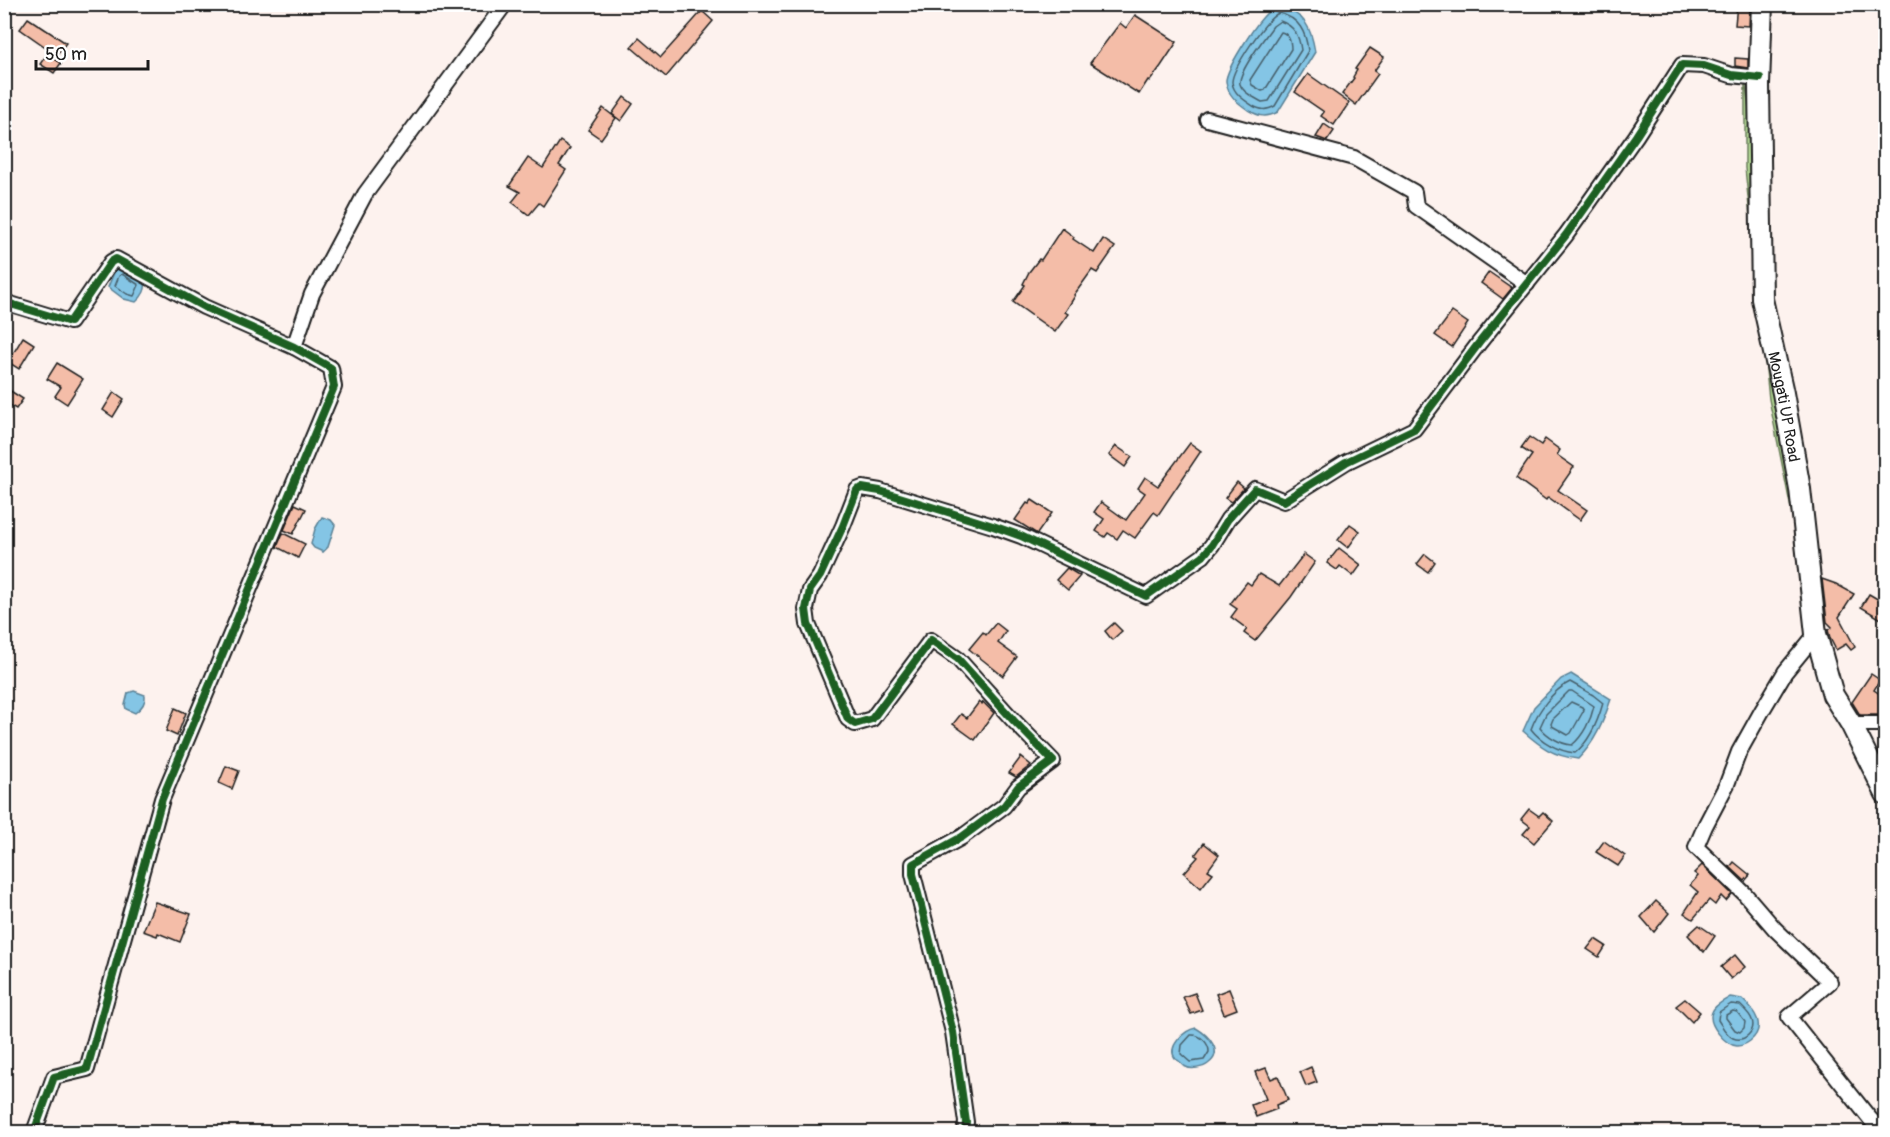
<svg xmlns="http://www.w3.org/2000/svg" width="1890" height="1137" viewBox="0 0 1890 1137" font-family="Pangolin,sans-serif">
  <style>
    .green { fill: #b5db96; stroke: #687c59; stroke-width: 1.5 }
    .water { fill: #84c5e5; stroke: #5a8195; stroke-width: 1.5 }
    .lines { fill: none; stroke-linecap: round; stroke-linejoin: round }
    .shore { stroke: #46606c; stroke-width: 1.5 }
    .building { fill: #f4bda8; stroke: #1c1c1c; stroke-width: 1.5 }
    .street-casing { stroke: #1c1c1c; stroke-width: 18 }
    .secondary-casing { stroke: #1c1c1c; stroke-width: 24 }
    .street { stroke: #fff; stroke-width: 14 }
    .secondary { stroke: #fff; stroke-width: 20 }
    .cycleway-casing { stroke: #fff; stroke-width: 11 }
    .cycleway { stroke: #1b5e20; stroke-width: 8 }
    .labels { text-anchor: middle; stroke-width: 4.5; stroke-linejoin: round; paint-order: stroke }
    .street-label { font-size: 16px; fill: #1c1c1c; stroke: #fff }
  </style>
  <rect width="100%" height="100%" fill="#fdf2ee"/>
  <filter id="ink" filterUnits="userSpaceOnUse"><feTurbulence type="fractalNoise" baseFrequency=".0167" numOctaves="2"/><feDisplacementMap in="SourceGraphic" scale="12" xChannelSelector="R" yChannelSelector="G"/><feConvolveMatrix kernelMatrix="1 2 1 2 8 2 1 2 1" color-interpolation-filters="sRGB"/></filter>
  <g filter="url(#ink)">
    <polygon class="green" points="1745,78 1816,634 1769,399 1745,168"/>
    <g class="water">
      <path d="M1278,7C1305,13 1311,27 1315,52L1278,112C1266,118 1260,117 1248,110C1238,103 1227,95 1226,81C1226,69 1254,27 1263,17C1267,12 1272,9 1278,7Z"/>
      <path d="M118,267L144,281C148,288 142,297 136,302L124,299L108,287L116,268Z"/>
      <polygon points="322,517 331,520 335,525 328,547 323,552 314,548 311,544 315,529"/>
      <path d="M1571,674L1611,699C1603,723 1595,742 1578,759C1553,756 1541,747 1523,731L1534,707L1561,679Z"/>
      <path d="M134,691L145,695C146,703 142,708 135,713L126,709L125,705L128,693Z"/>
      <path d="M1730,997L1742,999C1755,1011 1767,1027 1750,1041C1746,1044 1742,1046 1737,1046C1725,1045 1707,1024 1712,1012C1715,1004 1724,1001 1730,997Z"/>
      <path d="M1196,1028C1208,1035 1225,1052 1208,1064C1203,1068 1191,1070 1186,1067C1182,1065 1182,1063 1179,1061C1178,1060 1176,1060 1175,1058C1167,1047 1184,1030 1196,1028Z"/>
    </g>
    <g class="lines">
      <g class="shore">
        <path d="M1279,13C1299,18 1306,32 1308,51L1275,106C1266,111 1261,110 1253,106C1244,100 1233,93 1232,82C1232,69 1267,17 1279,13Z"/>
        <path d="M1280,21C1295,26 1299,36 1301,50L1269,101L1262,102C1255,98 1243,93 1240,84C1237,73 1266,36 1273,26Z"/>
        <path d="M1281,32C1289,34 1291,41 1291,49L1265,90L1262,91L1252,85L1250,80Z"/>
        <polygon points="122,274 139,285 134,296 127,294 115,286 119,276"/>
        <path d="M1570,682L1593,695L1603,703C1598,721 1590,741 1575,753C1558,751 1541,742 1531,729C1537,712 1553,690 1570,682Z"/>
        <path d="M1569,691H1572L1594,706C1591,720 1583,736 1572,745C1560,744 1547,736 1540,727L1546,714Z"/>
        <polygon points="1571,702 1582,707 1584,710 1571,733 1568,735 1552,726 1551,724 1553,719"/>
        <path d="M1731,1004L1740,1005C1744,1009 1750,1014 1752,1020C1756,1031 1744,1043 1733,1038C1726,1035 1722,1026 1718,1020L1719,1012Z"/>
        <polygon points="1733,1011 1737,1012 1745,1022 1744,1028 1740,1032 1735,1030 1726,1018 1726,1015"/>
        <path d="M1191,1035C1200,1034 1209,1043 1209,1052L1204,1060L1190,1062L1181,1054L1182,1045Z"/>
      </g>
    </g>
    <g class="building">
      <polygon points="1737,4 1750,4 1749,26 1735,25"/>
      <polygon points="702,11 713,21 666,77 631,47 639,38 661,57"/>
      <polygon points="1135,15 1177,42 1161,66 1150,81 1148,80 1139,94 1090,63 1120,23 1126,28"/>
      <polygon points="28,18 66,43 57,55 20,29"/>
      <polygon points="1370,48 1384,57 1374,71 1378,74 1356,105 1342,94 1354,78 1353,77 1357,70 1355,69"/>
      <polygon points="47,54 61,63 54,73 40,64"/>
      <polygon points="1735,58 1748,59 1748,68 1735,66"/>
      <polygon points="1308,74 1349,103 1334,125 1321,116 1324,112 1295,92"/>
      <polygon points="624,97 633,104 621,121 612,114"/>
      <polygon points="603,108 616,118 601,139 588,130"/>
      <polygon points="1324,124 1334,131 1327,141 1316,137"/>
      <polygon points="560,141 570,148 559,165 566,170 543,206 539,203 529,215 512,202 520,192 509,186 528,158 543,168"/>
      <polygon points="1062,228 1074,237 1073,239 1094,253 1103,239 1115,247 1097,273 1092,270 1074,295 1075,296 1065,312 1068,314 1055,332 1013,302 1025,285 1023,284 1029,272 1039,259 1041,260"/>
      <polygon points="1489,272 1512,288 1503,299 1481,283"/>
      <polygon points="1452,312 1468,323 1452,347 1435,335"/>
      <polygon points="23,337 34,344 19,369 8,362"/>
      <polygon points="57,363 83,379 67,404 55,396 61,387 47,379"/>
      <polygon points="9,390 23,399 16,409 4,402 4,398"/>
      <polygon points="114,392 124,399 113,417 103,410"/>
      <polygon points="1529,437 1541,445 1545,439 1560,450 1557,455 1574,467 1558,490 1587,510 1580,520 1548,497 1546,500 1516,478 1532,455 1521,448"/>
      <polygon points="1190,443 1201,451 1158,515 1154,512 1135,538 1123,530 1117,539 1108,533 1105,537 1096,531 1104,519 1094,512 1101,502 1126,520 1145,493 1138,488 1145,477 1158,486"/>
      <polygon points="1116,446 1132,457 1125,467 1109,455"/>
      <polygon points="1237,482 1244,488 1231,502 1225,498"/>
      <polygon points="1032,500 1052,513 1037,534 1015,520 1027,503 1029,504"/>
      <polygon points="295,504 306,509 293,534 284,530"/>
      <polygon points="1350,524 1360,531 1348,548 1338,540"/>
      <polygon points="283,533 305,544 298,558 277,547"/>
      <polygon points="1339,548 1361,565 1353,576 1340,566 1337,570 1327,563"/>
      <polygon points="1304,554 1315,562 1291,597 1255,641 1244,633 1247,629 1231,617 1237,609 1230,604 1247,582 1251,585 1259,574 1279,586"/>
      <polygon points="1425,554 1435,562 1428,572 1417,564"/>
      <polygon points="1067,568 1080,576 1068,590 1056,580"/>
      <polygon points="1822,579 1836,584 1854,594 1839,617 1855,647 1851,650 1846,644 1836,650 1830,638 1828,630 1832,627 1827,622"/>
      <polygon points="1869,594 1886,604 1886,622 1861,607"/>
      <polygon points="996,623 1006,631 998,643 1017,657 1003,676 969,649 983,632 986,635"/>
      <polygon points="1114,623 1122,631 1112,640 1105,631"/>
      <polygon points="1871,674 1880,680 1874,690 1886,698 1884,715 1860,715 1852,702"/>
      <polygon points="979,702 982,704 983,702 994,713 975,740 953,724 961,714 967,718"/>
      <polygon points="175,708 186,713 177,736 166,731"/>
      <polygon points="1021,757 1031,765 1016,777 1009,773"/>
      <polygon points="226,766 239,771 232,789 219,783"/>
      <polygon points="1529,809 1539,816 1543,812 1553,821 1534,843 1523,834 1530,826 1521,819"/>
      <polygon points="1604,841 1625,856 1618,866 1596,852"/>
      <polygon points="1204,843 1219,855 1208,870 1213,873 1201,888 1184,873 1198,857 1195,855"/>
      <polygon points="1734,862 1750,875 1745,881 1730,867"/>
      <polygon points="1702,865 1732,894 1726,901 1721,896 1715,905 1709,900 1693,919 1684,913 1698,892 1690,885 1698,876 1694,873"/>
      <polygon points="1656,901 1669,913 1654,932 1641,917"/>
      <polygon points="155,902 191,914 180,942 158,933 157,936 143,931"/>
      <polygon points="1699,925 1715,936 1704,952 1688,935"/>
      <polygon points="1595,939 1606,946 1599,957 1587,949"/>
      <polygon points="1735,955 1745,967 1731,979 1721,967"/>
      <polygon points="1229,989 1237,1009 1224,1014 1216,994"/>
      <polygon points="1195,993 1202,1010 1191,1014 1183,997"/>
      <polygon points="1685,999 1700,1012 1692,1022 1676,1006"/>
      <polygon points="1311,1067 1317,1082 1306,1086 1300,1072"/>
      <polygon points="1266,1068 1271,1079 1278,1076 1288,1100 1276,1105 1277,1109 1256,1117 1251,1105 1266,1099 1255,1072"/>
    </g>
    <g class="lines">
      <g class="street-casing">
        <g id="street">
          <polyline points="1207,119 1354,158 1414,192 1416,206 1527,284"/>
          <polyline points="4,302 70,322 111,262 116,259 204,307 294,347 331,368 334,387 162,799 87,1069 54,1077 34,1132"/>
          <polyline points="294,347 312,294 365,194 505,4"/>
          <polyline points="1816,634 1785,672 1763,709 1739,752 1727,784 1705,826 1696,847 1744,893 1775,929 1830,982 1789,1017 1871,1120 1884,1132"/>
          <polyline points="1851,724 1886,724"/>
          <polyline points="965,1132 966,1122 953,1032 913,874 913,864 962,837 1004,806 1018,787 1053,761 1014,721 958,659 931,640 872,719 855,724 848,719 808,624 806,609 810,590 820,576 843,526 857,490 862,488 880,491 993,526 1021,536 1146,596 1203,556 1212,545 1228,519 1255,489 1284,501 1346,462 1414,429 1479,343 1566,235 1636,136 1682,65 1704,66 1731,75 1760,78"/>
        </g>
      </g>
      <g class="secondary-casing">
        <g id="secondary">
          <path id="s1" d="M1762,4L1759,85L1762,299L1783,393L1800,489L1816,634L1833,695L1851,724L1886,794"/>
        </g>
      </g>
      <use href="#street" class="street"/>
      <use href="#secondary" class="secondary"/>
      <g class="cycleway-casing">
        <g id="cycleway">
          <polyline points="4,302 70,322 111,262 116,259 204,307 294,347 331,368 334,387 162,799 87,1069 54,1077 34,1132"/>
          <polyline points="965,1132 966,1122 953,1032 913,874 913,864 962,837 1004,806 1018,787 1053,761 1014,721 958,659 931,640 872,719 855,724 848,719 808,624 806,609 810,590 820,576 843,526 857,490 862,488 880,491 993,526 1021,536 1146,596 1203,556 1212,545 1228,519 1255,489 1284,501 1346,462 1414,429 1479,343 1566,235 1636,136 1682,65 1704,66 1731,75 1760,78"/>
        </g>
      </g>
      <use href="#cycleway" class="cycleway"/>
    </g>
  </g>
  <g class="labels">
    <g class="street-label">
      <text dy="6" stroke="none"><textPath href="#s1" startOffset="405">Mougati UP Road</textPath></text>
    </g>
  </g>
  <rect width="1890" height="1137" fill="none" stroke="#fff" stroke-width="24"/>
  <rect x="12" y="12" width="1866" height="1113" fill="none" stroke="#1c1c1c" stroke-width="2" filter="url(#ink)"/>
  <path d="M36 60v9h112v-9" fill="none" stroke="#1c1c1c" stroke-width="3"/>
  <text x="45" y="60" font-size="18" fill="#1c1c1c" stroke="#ffffff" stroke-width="4.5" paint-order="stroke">50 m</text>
</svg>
